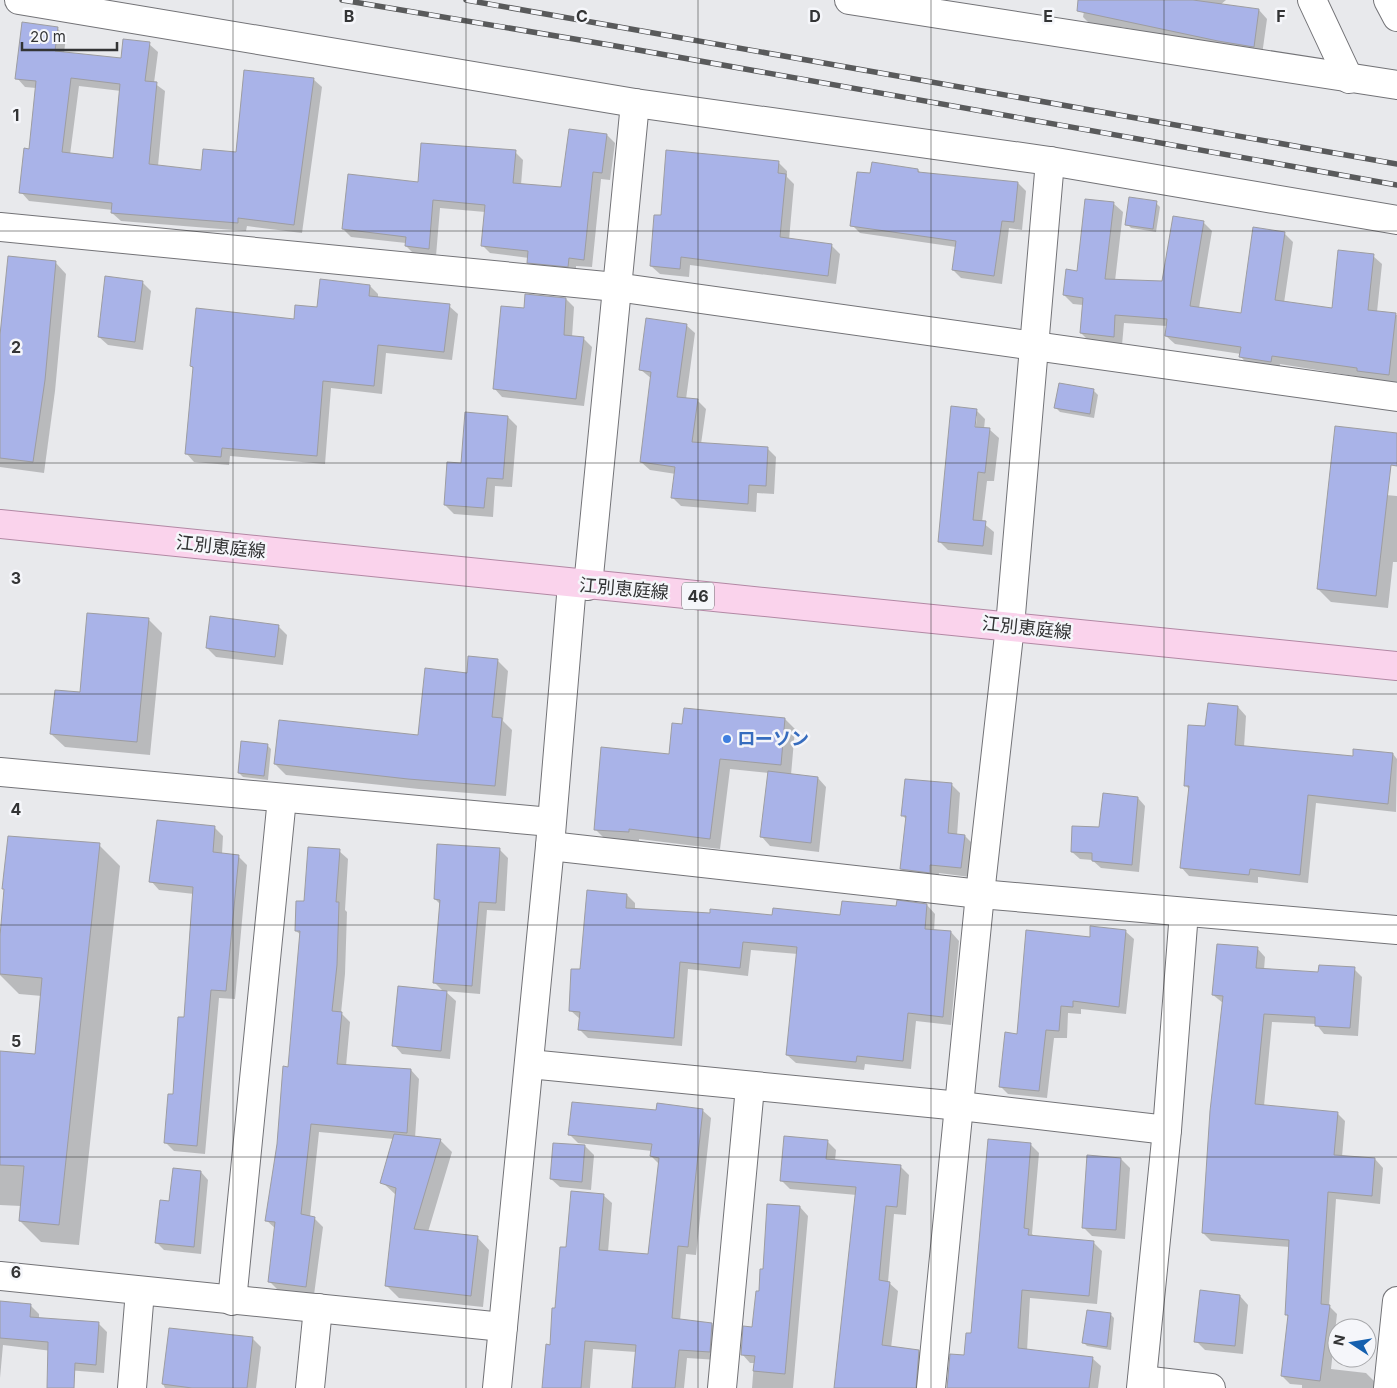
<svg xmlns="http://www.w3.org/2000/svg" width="1397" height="1388" viewBox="0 0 1397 1388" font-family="Inter,'Noto Sans JP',sans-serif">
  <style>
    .shadow { fill: #0003; fill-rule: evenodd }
    .building { fill: #a9b3e8; stroke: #9d9da1; fill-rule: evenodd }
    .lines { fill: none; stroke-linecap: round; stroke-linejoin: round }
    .minor-casing { stroke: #737377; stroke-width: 30 }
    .major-casing { stroke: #b288a4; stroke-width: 30 }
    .minor { stroke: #fff; stroke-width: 28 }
    .major { stroke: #fad3ec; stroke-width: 28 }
    .rail-casing { stroke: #595a5b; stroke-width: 5.5 }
    .rail { stroke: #f5f6fa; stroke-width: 4; stroke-dasharray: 11; stroke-linecap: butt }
    .grid { fill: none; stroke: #333435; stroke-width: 1; stroke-opacity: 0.55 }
    .shop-dot { fill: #3f7fe0; stroke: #f5f6fa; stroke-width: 2 }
    .labels { text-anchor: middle; stroke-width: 5; stroke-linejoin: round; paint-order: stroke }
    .shield { fill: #f5f6fa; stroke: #6d6e70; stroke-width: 1 }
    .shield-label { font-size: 16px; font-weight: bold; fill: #333435 }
    .street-label { font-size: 18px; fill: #333435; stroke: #f5f6fa }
    .shop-label { font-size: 18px; font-weight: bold; fill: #366cbe; stroke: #f5f6fa; text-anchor: start }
    .grid-label { font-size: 16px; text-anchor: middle; font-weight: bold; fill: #333435; stroke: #f5f6fa; stroke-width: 5; stroke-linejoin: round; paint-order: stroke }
  </style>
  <rect width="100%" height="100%" fill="#e8e9ec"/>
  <g class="shadow">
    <polygon points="1086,0 1226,0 1220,5 1259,10 1267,19 1262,55 1121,27 1120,30 1092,26 1083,17"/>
    <path d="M57,28L66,37L64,53L122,59L149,44L158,52L154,83L165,91L158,166L202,171L237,153L313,79L322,87L302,233L247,226L246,231L121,221L112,213L113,210L29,201L21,192L30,150L36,88L25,87L17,78ZM79,86L121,91L114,159L70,155Z"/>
    <polygon points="607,135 615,143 610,180 601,179 592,267 576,266 576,274 537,270 529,262 529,258 490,253 482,245 485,212 440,208 436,256 414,254 406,246 406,243 351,237 343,229 419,184 515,152 523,160 521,185 562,189"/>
    <polygon points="778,162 787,171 787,177 794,184 789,240 831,245 840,254 836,284 690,265 689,277 660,274 651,266 662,216"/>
    <polygon points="918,170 921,173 1018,183 1026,191 1022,230 1009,228 1002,284 961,278 953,270 956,247 860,233 852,225 871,175"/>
    <polygon points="1156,203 1160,207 1156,232 1131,228 1127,224"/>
    <polygon points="1114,204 1123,212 1115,281 1163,283 1204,223 1212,231 1199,308 1242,314 1284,233 1293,242 1284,303 1333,310 1373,256 1382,264 1377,312 1397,315 1397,383 1280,364 1279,370 1249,366 1241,357 1241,354 1175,344 1166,336 1167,326 1124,323 1122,345 1090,342 1081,333 1083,305 1073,304 1064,295"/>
    <polygon points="55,262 66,274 55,391 44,473 0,467 0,344"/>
    <polygon points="142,282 151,291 143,350 108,345 99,337"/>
    <polygon points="370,286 378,294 378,298 449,306 458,314 452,360 386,353 382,394 331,388 325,464 230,456 229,465 194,462 186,453 194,369 191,366"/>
    <polygon points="566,299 574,307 572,337 583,338 592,347 584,406 502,397 494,388 525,309"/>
    <polygon points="686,325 695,333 686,399 697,400 706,409 701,444 768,449 776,457 774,494 757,493 756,512 681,506 673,498 676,474 650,470 641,462 652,379 641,370"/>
    <polygon points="1094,391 1098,395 1094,418 1060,412 1056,408"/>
    <path d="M976,410L985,419L984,429L990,430L999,438L994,481H987L982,522L994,532L992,555L948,550L939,541ZM974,416H977L975,433Z"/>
    <polygon points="508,417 517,426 512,487 495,486 493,517 454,514 445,505 463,464"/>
    <polygon points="1330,490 1397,496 1397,562 1393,562 1388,608 1331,602 1318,589"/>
    <polygon points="148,619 162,633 150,755 65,747 51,734 81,694"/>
    <polygon points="278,626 287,635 283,665 216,657 207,648"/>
    <polygon points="497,660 508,671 503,721 512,730 506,796 419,789 286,775 275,764 419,736 468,674"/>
    <polygon points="1238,707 1246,716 1244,747 1354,757 1393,754 1397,759 1396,812 1316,803 1308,883 1258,877 1258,883 1189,876 1181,867 1190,790 1185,785 1207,727"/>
    <polygon points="785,719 795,729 791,775 818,778 826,787 819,852 770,846 762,837 769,773 730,769 720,849 639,839 639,842 606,840 596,830 670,755 684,725"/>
    <polygon points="267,745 271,749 268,780 243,777 239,773"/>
    <polygon points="951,784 960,793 957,836 965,836 974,845 970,877 939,873 938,881 910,878 901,869 907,820 902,815"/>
    <polygon points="1138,798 1145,806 1139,872 1101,868 1092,860 1080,859 1072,852"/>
    <polygon points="214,827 223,836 222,854 238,856 247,865 235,999 219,998 205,1154 174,1151 166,1143 185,1019 194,894 159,890 151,881"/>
    <polygon points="99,845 120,866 79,1245 41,1242 20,1221 21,1206 0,1205 0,1052 37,1056 42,996 19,994 0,975 0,946"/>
    <polygon points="499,849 508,858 505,911 487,910 480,994 445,991 456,1001 450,1059 402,1054 394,1045 444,992 434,982 441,905 435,899"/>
    <polygon points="339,851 348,859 345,910 347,912 345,974 341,1013 350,1022 346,1066 411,1070 419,1079 415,1138 440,1140 452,1152 428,1232 477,1237 489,1250 483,1307 399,1298 386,1285 396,1195 382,1182 394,1139 319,1132 310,1217 314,1218 323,1227 314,1295 278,1290 270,1282 276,1229 266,1220 289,1068 301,935 296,931 305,902"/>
    <polygon points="627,895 635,903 635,910 773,917 841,917 927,905 935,914 934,931 951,932 959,941 951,1025 916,1021 911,1069 865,1064 864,1070 796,1063 787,1055 798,954 751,950 748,976 688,969 682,1046 588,1038 580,1030 580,1019 570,1010 581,971"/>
    <polygon points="1125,931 1134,939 1126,1014 1081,1009 1081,1014 1068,1013 1067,1038 1054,1038 1047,1098 1008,1094 1000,1086 1091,938"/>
    <polygon points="1257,948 1265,957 1264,970 1320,974 1354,969 1362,977 1358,1036 1324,1034 1316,1024 1272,1022 1264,1106 1337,1113 1345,1121 1342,1157 1375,1159 1383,1168 1380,1204 1336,1199 1329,1306 1337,1314 1331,1369 1366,1373 1375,1382 1374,1388 1302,1388 1302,1385 1290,1384 1282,1376 1289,1318 1286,1314 1290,1247 1211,1241 1203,1233 1223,1003 1213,995"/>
    <polygon points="702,1110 711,1118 696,1255 686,1254 680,1321 712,1324 720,1333 718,1360 687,1358 684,1388 633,1388 636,1352 593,1349 590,1388 543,1388 567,1248 603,1195 612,1203 608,1252 650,1256 659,1164 651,1156 652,1151 578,1143 570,1135 657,1112"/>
    <polygon points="827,1141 836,1150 835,1161 900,1166 909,1175 906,1215 894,1214 888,1282 898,1291 891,1348 919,1351 927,1360 925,1386 881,1381 880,1388 835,1388 857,1195 790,1189 781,1180"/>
    <polygon points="989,1141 1031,1145 1039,1153 1032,1234 1035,1237 1093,1242 1102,1251 1097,1304 1030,1298 1027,1351 1092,1358 1101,1366 1098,1388 954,1388 972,1335"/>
    <polygon points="585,1146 594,1155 591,1190 560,1187 551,1179"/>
    <polygon points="1121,1159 1130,1168 1125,1239 1092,1236 1083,1227"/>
    <polygon points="201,1172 208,1180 201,1254 164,1250 156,1242 170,1203"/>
    <polygon points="800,1207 808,1216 793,1388 752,1388 754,1363 750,1363 742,1354 753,1329 760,1292"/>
    <polygon points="1240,1296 1248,1305 1243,1354 1205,1350 1196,1341"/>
    <polygon points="0,1303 31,1306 39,1314 39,1319 98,1323 107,1332 104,1373 67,1370 60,1352 3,1345 0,1378"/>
    <polygon points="1110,1314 1114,1318 1111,1350 1087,1346 1083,1342"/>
    <polygon points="252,1338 261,1347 256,1388 165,1388 163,1384"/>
  </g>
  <g class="building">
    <polygon points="1078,0 1193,0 1259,9 1254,47 1218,41 1077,11"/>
    <path d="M22,22L58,27L55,51L121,58L123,39L150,42L145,81L157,82L149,164L201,170L203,149L236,152L244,70L314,78L294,225L238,218V223L111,213L112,203L19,193L24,148L29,149L36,81L15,79ZM71,78L120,84L113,158L62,152Z"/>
    <polygon points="569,129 607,134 602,173 593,172 584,260 569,258 568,267 527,263 528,251 481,246 485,205 433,200 429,249 405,246 406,237 342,229 348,174 418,182 421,143 516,150 513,183 561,187"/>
    <polygon points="666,150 779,161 778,173 786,174 780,237 832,244 828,276 681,257 680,269 650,266 654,215 661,215"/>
    <polygon points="872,162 918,169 918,172 1018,182 1014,222 1002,221 994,276 952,270 956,241 850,226 857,172 870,173"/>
    <polygon points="1129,197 1157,201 1153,229 1125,225"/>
    <polygon points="1085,199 1114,202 1105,279 1162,281 1173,216 1204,221 1190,306 1241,313 1253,227 1285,232 1275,300 1332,308 1338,250 1374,254 1368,310 1396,313 1389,375 1357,371 1357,368 1272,356 1271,362 1239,357 1241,347 1165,336 1167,319 1115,315 1114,337 1080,333 1083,298 1063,295 1066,269 1077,271"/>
    <polygon points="8,256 56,261 45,380 33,462 0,458 0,335"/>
    <polygon points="105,276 143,281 135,342 98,337"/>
    <polygon points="320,279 370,285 369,296 450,304 444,352 378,345 374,386 323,381 317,456 222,448 221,457 185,454 193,367 190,366 196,308 294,319 295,305 317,307"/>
    <polygon points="525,294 566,298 564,335 584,337 576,399 493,389 501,306 524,308"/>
    <polygon points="646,318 687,324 677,397 698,399 692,442 768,447 766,486 749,485 748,504 671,498 675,467 640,462 651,372 639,370"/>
    <polygon points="1059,383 1094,389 1090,414 1054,408"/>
    <polygon points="951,406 977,409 975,427 990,428 985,473 978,472 973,520 986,521 983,546 938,542"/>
    <polygon points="465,412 508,416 503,479 487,478 484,508 444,505 447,462 461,463"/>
    <polygon points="1335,426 1397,433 1397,466 1391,465 1376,596 1317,589"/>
    <polygon points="87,613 149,618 137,742 50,734 55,690 80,692"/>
    <polygon points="210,616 279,625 275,657 206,648"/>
    <polygon points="468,656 498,659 492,717 502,718 495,786 408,779 274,764 279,720 418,735 425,668 467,673"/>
    <polygon points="1208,703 1238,706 1235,745 1353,756 1353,749 1393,753 1388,804 1308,795 1300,875 1250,869 1249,875 1180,868 1189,786 1184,786 1188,725 1205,726"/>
    <polygon points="684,708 785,718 781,765 720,759 710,839 629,829 629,832 594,830 601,747 669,754 672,723 682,724"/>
    <polygon points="241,741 268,744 264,776 238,773"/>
    <polygon points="768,771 818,777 811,843 760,837"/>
    <polygon points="905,779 952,783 948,833 965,835 961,868 930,865 930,873 900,869 906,816 901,816"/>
    <polygon points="1103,793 1138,797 1132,865 1092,861 1092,853 1071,852 1072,826 1099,827"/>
    <polygon points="157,820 215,826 213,852 239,855 226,991 211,990 197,1146 164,1143 168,1094 173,1094 178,1017 184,1017 193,887 149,882"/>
    <polygon points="8,836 100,843 59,1225 19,1221 24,1166 0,1165 0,1051 35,1054 42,978 0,974 0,936 4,889 2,889"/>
    <polygon points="437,844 500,848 496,903 479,902 472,986 433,983 440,900 434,899"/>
    <polygon points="308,847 340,849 336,902 339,902 337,965 332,1011 342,1012 337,1064 411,1069 407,1133 311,1124 301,1214 315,1217 306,1287 268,1282 275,1222 265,1221 277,1144 283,1066 288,1067 300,931 295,931 296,901 304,901"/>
    <polygon points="587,890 627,894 626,908 710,913 710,909 772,915 773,908 840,915 842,901 896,906 897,900 927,904 925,929 951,931 943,1017 908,1013 903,1061 857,1056 856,1062 786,1055 797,947 743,942 740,968 680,962 674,1038 578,1030 580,1012 569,1011 571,969 580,969"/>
    <polygon points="1090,926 1126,930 1119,1007 1073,1001 1073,1007 1061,1006 1059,1031 1046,1030 1039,1091 999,1087 1005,1032 1017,1034 1026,930 1090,937"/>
    <polygon points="1217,944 1258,947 1256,968 1318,972 1319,965 1355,967 1350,1028 1315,1026 1315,1017 1264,1014 1255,1104 1338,1112 1334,1155 1375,1158 1372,1196 1328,1192 1321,1304 1330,1305 1320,1381 1281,1376 1288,1315 1285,1315 1289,1240 1202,1233 1210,1111 1223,996 1212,995"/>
    <polygon points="398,986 447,991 441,1051 392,1046"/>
    <polygon points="572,1102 656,1110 657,1103 703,1109 688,1247 678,1246 672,1318 712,1323 710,1352 679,1350 675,1388 632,1388 636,1345 585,1341 581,1388 542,1388 546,1344 550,1345 552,1308 555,1308 560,1247 566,1247 571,1191 604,1194 599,1250 648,1254 659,1158 650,1156 652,1144 568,1135"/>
    <polygon points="394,1134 441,1139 414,1229 478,1236 471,1296 385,1286 396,1188 380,1183"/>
    <polygon points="784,1136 828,1140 826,1159 901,1165 897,1207 886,1206 879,1280 890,1282 882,1345 919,1350 916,1388 834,1388 856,1187 780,1181"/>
    <polygon points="988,1139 1031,1143 1024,1228 1029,1229 1028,1235 1094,1241 1089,1296 1022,1290 1018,1348 1093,1357 1089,1388 947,1388 950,1354 964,1355 966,1333 971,1333"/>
    <polygon points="553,1143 585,1145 582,1182 550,1179"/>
    <polygon points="1087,1155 1121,1158 1116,1230 1082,1228"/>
    <polygon points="173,1168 201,1171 194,1247 155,1243 160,1200 169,1201"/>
    <polygon points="767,1204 800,1206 785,1374 753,1371 755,1356 741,1355 743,1326 752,1327 756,1291 759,1291 760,1269 763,1269"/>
    <polygon points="1200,1290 1240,1295 1235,1346 1194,1342"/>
    <polygon points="0,1301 31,1304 30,1317 99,1322 96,1365 75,1363 74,1388 47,1388 48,1342 0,1338"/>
    <polygon points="1087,1310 1111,1313 1107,1347 1082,1343"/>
    <polygon points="169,1328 253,1337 247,1388 192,1388 162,1384"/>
  </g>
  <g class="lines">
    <g class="minor-casing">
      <g id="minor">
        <polyline points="19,0 635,103 1050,161 1397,220"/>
        <polyline points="849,0 1397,85"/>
        <polyline points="1312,0 1349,79"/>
        <polyline points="1388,0 1397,17"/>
        <polyline points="0,227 616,287 1397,397"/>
        <polyline points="588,586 635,103"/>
        <polyline points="0,772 551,822"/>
        <polyline points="550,846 980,894 1397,930"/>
        <polyline points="529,1064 960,1106 1167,1130"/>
        <polyline points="0,1276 503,1327"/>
        <polyline points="232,1301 282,798"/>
        <polyline points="1142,1380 1211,1388"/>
        <polyline points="132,1388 140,1291"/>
        <polyline points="310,1388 318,1308"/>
        <polyline points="497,1388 550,846 572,584"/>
        <polyline points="722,1388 750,1087"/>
        <polyline points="931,1388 980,894 1010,626 1050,161"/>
        <polyline points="1141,1388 1167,1130 1184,912"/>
        <polyline points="1388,1388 1397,1301"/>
      </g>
    </g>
    <g class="major-casing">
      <path id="major" d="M0,524C466,573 931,618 1397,666"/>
    </g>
    <use href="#minor" class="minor"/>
    <use href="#major" class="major"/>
    <g class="rail-casing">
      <g id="rail">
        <polyline points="342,0 610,45 1397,185"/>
        <polyline points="466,0 1397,164"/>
      </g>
    </g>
    <use href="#rail" class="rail"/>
  </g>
  <path class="grid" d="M233,0V1388M466,0V1388M698,0V1388M931,0V1388M1164,0V1388M0,231H1397M0,463H1397M0,694H1397M0,925H1397M0,1157H1397"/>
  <circle class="shop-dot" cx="727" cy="739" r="5"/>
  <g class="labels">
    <rect class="shield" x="682" y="582.5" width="32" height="27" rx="4"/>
    <g class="shield-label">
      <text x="698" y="602">46</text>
    </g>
    <g class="street-label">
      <text transform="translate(221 547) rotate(6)" y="6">江別恵庭線</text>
      <text transform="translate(624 589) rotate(5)" y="6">江別恵庭線</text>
      <text transform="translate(1027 628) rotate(6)" y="6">江別恵庭線</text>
    </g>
    <g class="shop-label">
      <text x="737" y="745">ローソン</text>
    </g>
  </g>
  <g class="grid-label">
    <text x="349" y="22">B</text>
    <text x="582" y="22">C</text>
    <text x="815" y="22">D</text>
    <text x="1048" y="22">E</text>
    <text x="1281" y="22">F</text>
    <text x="16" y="121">1</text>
    <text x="16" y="353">2</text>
    <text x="16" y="584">3</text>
    <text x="16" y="815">4</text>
    <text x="16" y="1047">5</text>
    <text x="16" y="1278">6</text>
  </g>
  <g transform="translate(1352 1343) rotate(282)"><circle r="24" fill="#f5f6fa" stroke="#a7a8ab"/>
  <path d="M0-4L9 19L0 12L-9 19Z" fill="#1560af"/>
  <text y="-8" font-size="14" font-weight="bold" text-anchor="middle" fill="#333435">N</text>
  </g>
  <path d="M22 42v8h95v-8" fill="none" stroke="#333435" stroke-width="2.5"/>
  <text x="30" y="42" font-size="15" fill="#333435" stroke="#f5f6fa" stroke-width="4" paint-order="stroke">20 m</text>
</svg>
